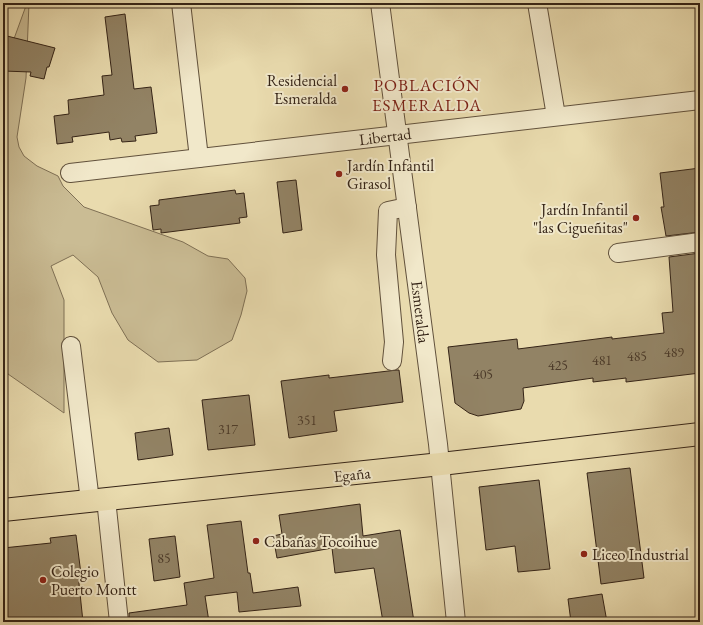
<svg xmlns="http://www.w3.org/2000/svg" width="703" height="625" viewBox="0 0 703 625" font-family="'EB Garamond',serif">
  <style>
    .green { fill: #cabc94; stroke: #7f7055 }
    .building { fill: #928365; stroke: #342316 }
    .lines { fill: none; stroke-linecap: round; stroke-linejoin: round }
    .minor-casing { stroke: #61513c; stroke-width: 20 }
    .major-casing { stroke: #342316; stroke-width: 24 }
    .minor { stroke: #f1e8ca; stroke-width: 18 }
    .major { stroke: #e9dbae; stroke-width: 22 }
    .poi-dot { fill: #8f2418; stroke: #f1e8ca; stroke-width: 1.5 }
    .labels { text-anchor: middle; stroke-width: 4; stroke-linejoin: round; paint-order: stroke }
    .number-label { font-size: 14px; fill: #4c3b2a }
    .poi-label { font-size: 16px; fill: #342316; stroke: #f1e8ca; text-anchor: start }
    .street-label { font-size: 16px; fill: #342316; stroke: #f1e8ca }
    .neighbourhood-label { font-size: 17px; letter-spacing: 1px; fill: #7a1f14; stroke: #f1e8ca }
  </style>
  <rect width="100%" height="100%" fill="#e9dbae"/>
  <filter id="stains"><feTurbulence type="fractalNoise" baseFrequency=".005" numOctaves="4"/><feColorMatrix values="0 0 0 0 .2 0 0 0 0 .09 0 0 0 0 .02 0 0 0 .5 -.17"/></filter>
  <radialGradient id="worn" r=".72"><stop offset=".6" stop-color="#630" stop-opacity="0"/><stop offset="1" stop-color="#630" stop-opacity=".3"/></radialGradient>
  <polygon class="green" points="27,3 29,3 26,78 17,137 19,147 24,156 37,166 58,176 63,186 84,207 183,242 208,256 228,259 245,278 247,291 241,315 232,340 197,360 158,362 128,340 112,313 98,277 73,255 51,266 64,300 64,413 8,374 3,367 3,69"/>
  <g class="building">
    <polygon points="125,14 134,89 151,87 157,133 135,136 136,141 122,142 121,138 110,140 109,132 72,137 73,142 57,144 54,116 69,114 68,100 104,95 102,76 112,75 105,17"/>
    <polygon points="3,35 55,48 49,67 47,67 44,79 30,76 31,72 3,71"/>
    <polygon points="700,168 700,232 666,236 661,207 664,207 660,173"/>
    <polygon points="296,180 302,230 283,233 277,182"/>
    <polygon points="235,190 236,194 244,193 247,217 239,218 240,223 161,233 161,229 153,230 150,206 159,205 159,200"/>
    <polygon points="700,253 700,373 626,382 626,378 593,382 593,378 523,388 524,401 521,409 478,416 469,413 455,403 448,347 517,339 518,349 612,337 612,339 664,333 662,313 673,312 669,257"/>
    <polygon points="397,370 399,370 403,402 334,411 337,431 289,438 281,381 329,375 329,378"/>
    <polygon points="249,395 255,445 208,450 202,400"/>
    <polygon points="169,428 173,455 138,460 135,433"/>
    <polygon points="630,468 644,578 601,584 587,473"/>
    <polygon points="539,480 550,569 518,572 515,546 486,550 479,487"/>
    <polygon points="360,504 363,536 400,530 414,622 383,622 374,568 335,573 332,548 277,558 273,536 282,534 279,515"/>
    <polygon points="241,521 248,573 250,573 253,593 298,587 301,606 239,612 237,592 205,596 209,622 129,622 129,613 187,605 184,583 214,578 207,525"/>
    <polygon points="76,535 81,574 78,574 83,622 3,622 3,587 6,586 3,548 51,543 50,538"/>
    <polygon points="175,536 180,577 154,581 149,539"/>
    <polygon points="602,594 607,622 571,622 568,599"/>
  </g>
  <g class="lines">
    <g class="minor-casing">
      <g id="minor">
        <polyline points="181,3 199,158"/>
        <polyline points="380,3 438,444 456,622"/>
        <polyline points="537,3 556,116"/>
        <polyline points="70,173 700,100"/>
        <polyline points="618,253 700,242"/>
        <polyline points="71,346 90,501"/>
        <polyline points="392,361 394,342 386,255 388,211 407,207"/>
        <polyline points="106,499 119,622"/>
      </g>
    </g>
    <g class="major-casing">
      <polyline id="major" points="3,510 441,464 700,434"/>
    </g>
    <use href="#minor" class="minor"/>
    <use href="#major" class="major"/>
  </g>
  <g class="poi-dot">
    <circle cx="345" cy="89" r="4"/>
    <circle cx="339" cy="174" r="4"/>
    <circle cx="636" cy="218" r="4"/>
    <circle cx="256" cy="541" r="4"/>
    <circle cx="584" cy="554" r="4"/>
    <circle cx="43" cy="580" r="4"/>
  </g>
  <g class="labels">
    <g class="number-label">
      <text x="674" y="357">489</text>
      <text x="637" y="361">485</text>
      <text x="602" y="365">481</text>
      <text x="558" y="370">425</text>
      <text x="483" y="379">405</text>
      <text x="307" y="425">351</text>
      <text x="228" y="434">317</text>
      <text x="164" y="563">85</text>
    </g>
    <g class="poi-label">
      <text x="337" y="86" text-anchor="end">Residencial<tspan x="337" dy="18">Esmeralda</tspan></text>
      <text x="347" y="171">Jardín Infantil<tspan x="347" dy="18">Girasol</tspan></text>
      <text x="628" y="215" text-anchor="end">Jardín Infantil<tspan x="628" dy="18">"las Cigueñitas"</tspan></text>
      <text x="264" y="547">Cabañas Tocoihue</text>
      <text x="592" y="560">Liceo Industrial</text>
      <text x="51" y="577">Colegio<tspan x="51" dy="18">Puerto Montt</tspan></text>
    </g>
    <g class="street-label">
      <text transform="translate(385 136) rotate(-7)" y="6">Libertad</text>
      <text transform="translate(421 312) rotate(83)" y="6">Esmeralda</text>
      <text transform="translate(352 474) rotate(-6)" y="6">Egaña</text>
    </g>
    <g class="neighbourhood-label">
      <text x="427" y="91">POBLACIÓN<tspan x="427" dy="20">ESMERALDA</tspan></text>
    </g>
  </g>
  <rect width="703" height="625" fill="none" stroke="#e9dbae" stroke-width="16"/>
  <rect x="4" y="4" width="695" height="617" fill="none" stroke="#342316" stroke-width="2"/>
  <rect x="8" y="8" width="687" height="609" fill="none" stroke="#342316"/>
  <rect width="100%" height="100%" filter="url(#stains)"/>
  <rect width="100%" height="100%" fill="url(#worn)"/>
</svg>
